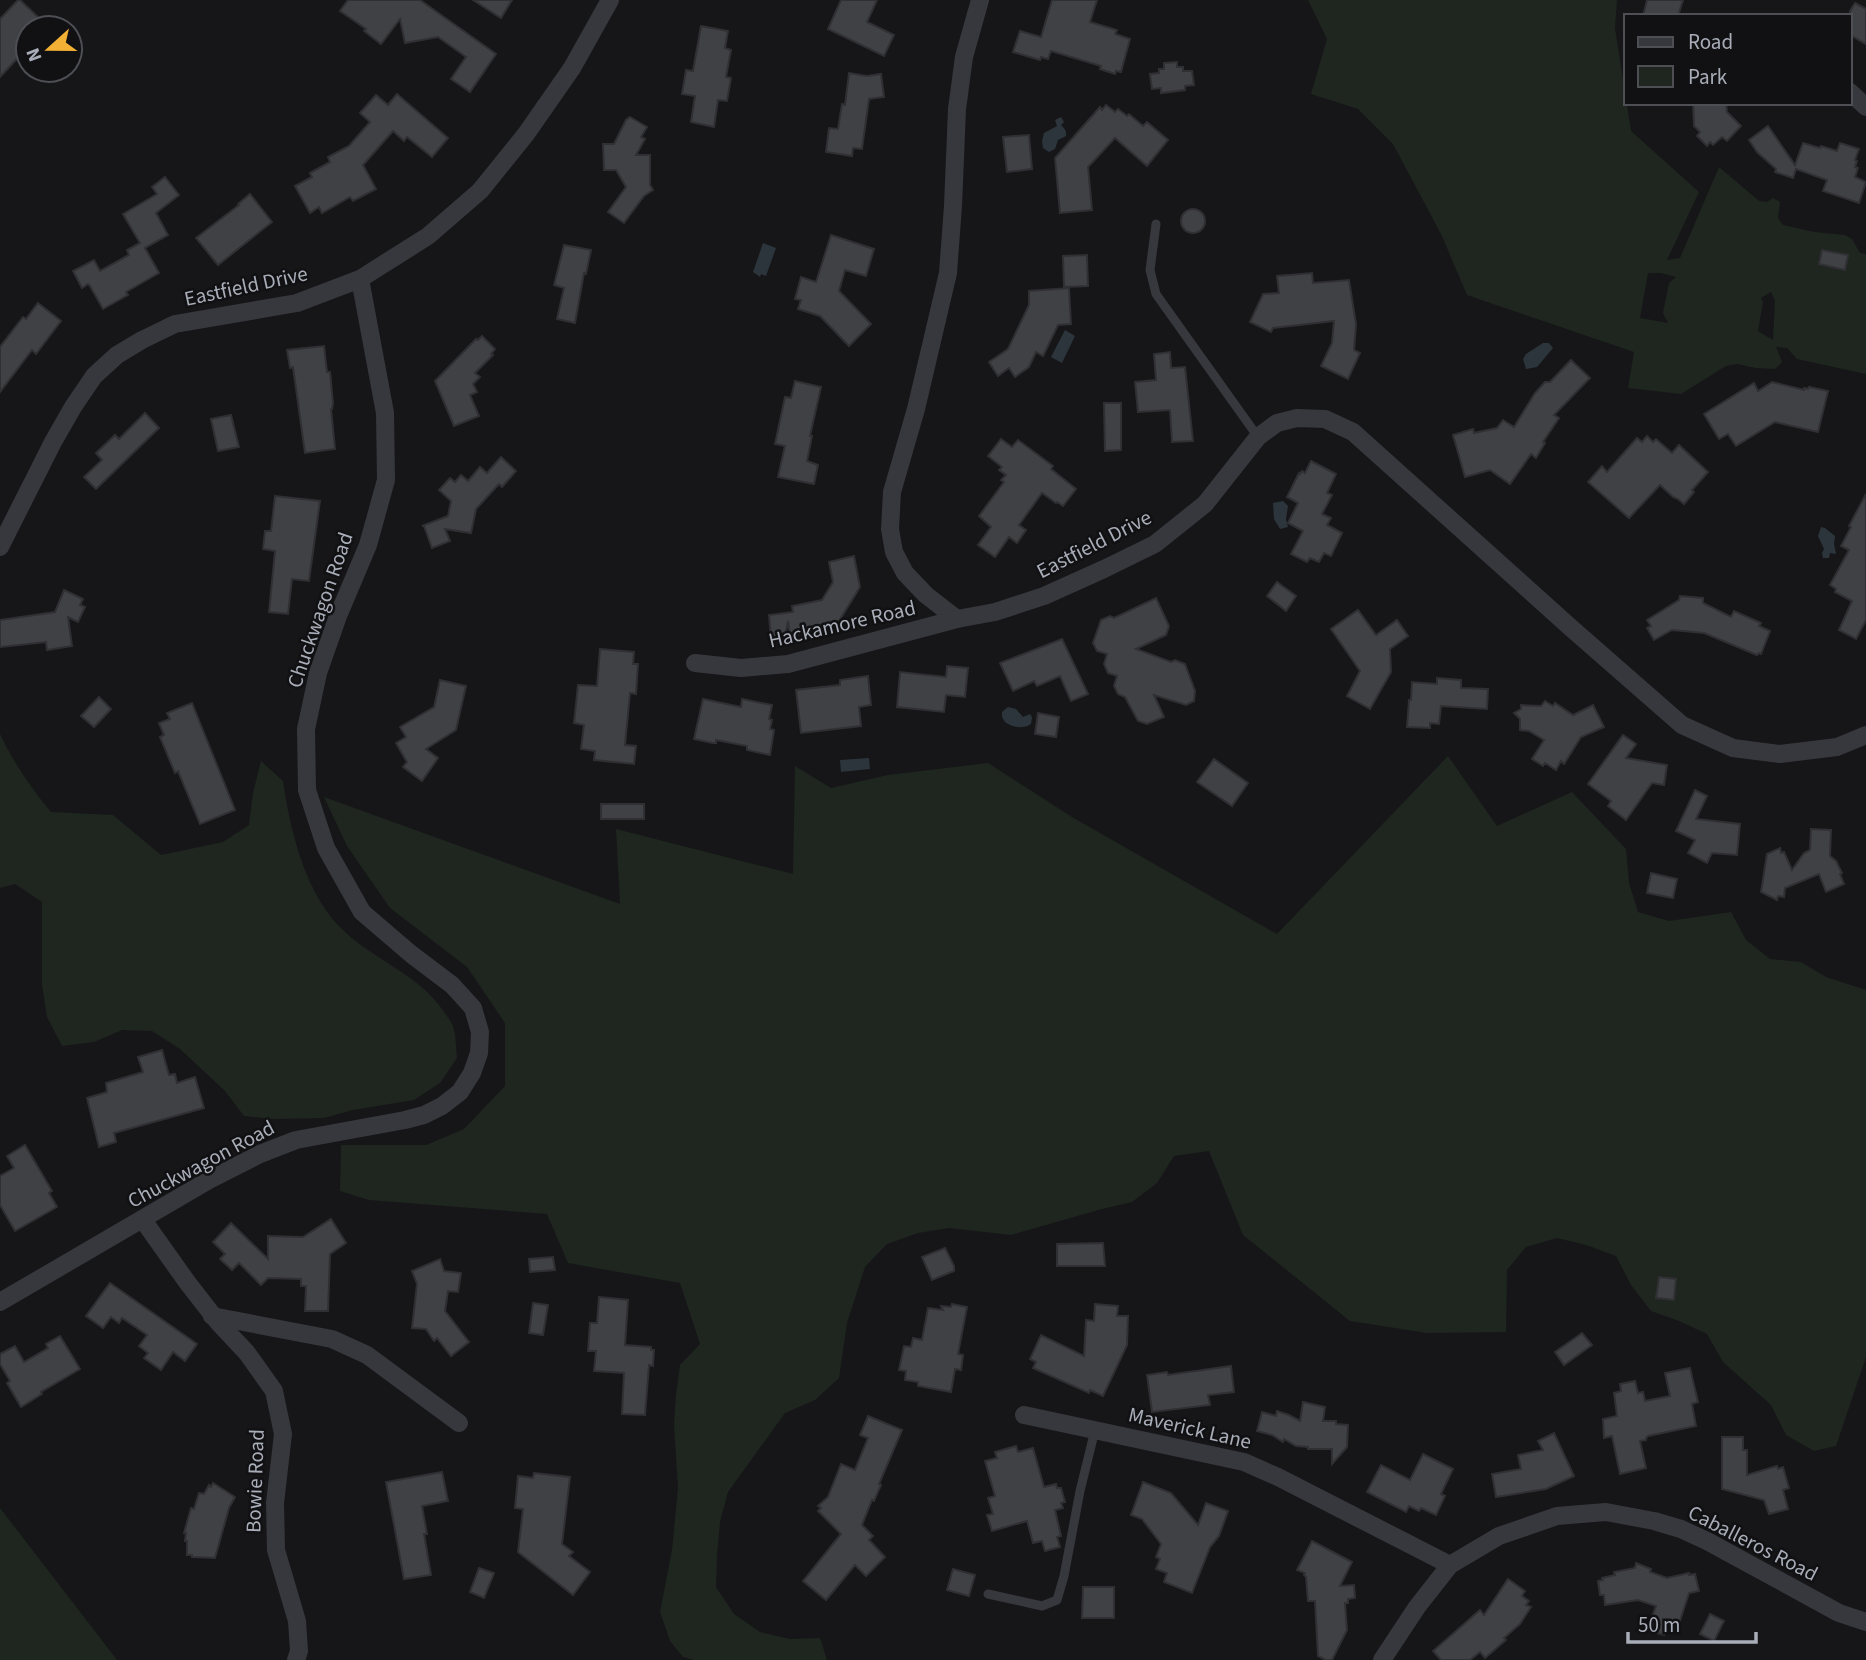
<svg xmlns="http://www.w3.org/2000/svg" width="1866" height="1660" viewBox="0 0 1866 1660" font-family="'Source Sans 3',sans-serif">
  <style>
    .green { fill: #1e261f; fill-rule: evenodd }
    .water { fill: #2c353c }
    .building { fill: #404145; stroke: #303034; stroke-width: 2 }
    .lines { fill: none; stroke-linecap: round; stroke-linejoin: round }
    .lane { stroke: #37383d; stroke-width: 9 }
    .street { stroke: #37383d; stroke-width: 18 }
    .labels { text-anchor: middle; stroke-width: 5; stroke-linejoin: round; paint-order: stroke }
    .street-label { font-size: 21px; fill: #a8adb8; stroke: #111113 }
  </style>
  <rect width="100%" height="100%" fill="#161618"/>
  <g class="green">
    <path d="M1308,0H1617L1615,28L1631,131L1699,192L1667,260L1680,258L1719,167L1759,201L1767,202L1773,198L1780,202L1778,218L1783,225L1814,232L1845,235L1852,239L1860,253L1866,254V374L1797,359L1787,348L1776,347L1782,362L1775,369L1756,368L1737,364L1726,366L1681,394L1628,388L1634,352L1467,295L1442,236L1393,144L1358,109L1311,94L1327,39ZM1648,273H1661L1676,277L1669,283L1663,313L1668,323L1640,318ZM1771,292L1775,301L1773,340L1758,331L1763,302L1761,298Z"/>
    <path d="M0,734C14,763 30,787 51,812L113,815L161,855L223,842L249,825L253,793L261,761L283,781C290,829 304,888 337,924C369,959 418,972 444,1012C447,1016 451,1021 453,1026C456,1035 456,1048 457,1058L440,1083L414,1100L353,1110L324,1118L274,1119L244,1116L225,1091L180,1049L152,1031L122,1030L94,1042L62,1046L47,1017L42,985V902L15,884L0,888Z"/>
    <polygon points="1448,756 1497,826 1572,792 1626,849 1629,883 1638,912 1669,921 1731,912 1746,940 1770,959 1801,962 1826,977 1866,990 1866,1357 1836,1446 1814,1451 1786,1435 1771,1405 1723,1362 1707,1334 1679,1321 1651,1311 1631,1285 1616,1256 1586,1245 1557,1238 1526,1247 1507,1270 1506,1332 1427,1333 1350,1321 1243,1235 1209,1151 1174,1156 1157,1183 1132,1202 1102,1209 1011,1235 949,1228 918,1233 887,1244 865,1267 847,1323 839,1378 815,1400 785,1413 728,1492 720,1522 717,1555 716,1587 734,1614 760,1632 790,1639 820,1638 827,1660 694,1660 683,1657 670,1641 660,1612 672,1550 678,1488 674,1425 676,1395 680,1365 700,1344 680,1283 568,1263 547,1214 369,1200 340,1191 341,1145 426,1145 464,1129 505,1086 505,1023 467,967 390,908 347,846 324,797 620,904 616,829 793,874 795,766 831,788 888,775 988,763 1072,817 1277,934"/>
    <polygon points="0,1508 117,1660 0,1660"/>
  </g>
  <g class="water">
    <path d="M1061,117L1064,122L1061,125C1064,128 1067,131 1066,136L1058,140L1055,149L1049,152L1043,148L1042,141L1044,133L1057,126L1055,120Z"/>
    <polygon points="763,243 776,248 766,276 761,274 760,277 753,272"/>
    <polygon points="1065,330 1075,336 1062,363 1051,357"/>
    <polygon points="1543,343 1549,343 1553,348 1537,367 1526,369 1523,359 1526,354"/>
    <polygon points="1283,501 1288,506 1286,519 1288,527 1280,529 1274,519 1273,503"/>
    <polygon points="1821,527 1825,528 1835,536 1834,544 1836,554 1830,553 1829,558 1823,558 1822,553 1824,549 1818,536"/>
    <path d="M1008,707L1016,709L1023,717L1030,714L1032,717L1031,724C1023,729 1013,728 1005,722L1002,717V712Z"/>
    <polygon points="869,758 870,769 841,772 840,760"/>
  </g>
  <g class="building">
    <polygon points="18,0 20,0 39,18 30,28 28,28 28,47 0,77 0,19"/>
    <polygon points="348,0 420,0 496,54 470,92 451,79 466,57 438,37 405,43 400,19 381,44 364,31 366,29 340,11"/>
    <polygon points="473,0 512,0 501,18"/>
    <polygon points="841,0 877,0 867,22 894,35 884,56 828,29"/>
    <polygon points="1052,0 1097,0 1090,22 1117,30 1115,34 1130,39 1121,72 1116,71 1115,74 1100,69 1101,66 1051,51 1048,59 1041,57 1040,60 1013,52 1020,31 1041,37"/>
    <polygon points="1647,0 1683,0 1678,16 1643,16"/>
    <polygon points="1855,3 1866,9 1866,44 1850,35 1850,11"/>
    <polygon points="701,26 728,31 725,48 731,50 726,77 731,78 727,101 718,100 714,127 691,122 695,96 682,94 686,70 693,71"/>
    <polygon points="1177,62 1177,67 1183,67 1183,71 1192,71 1194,85 1185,86 1185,90 1161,93 1161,88 1152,89 1150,74 1159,73 1159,69 1164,69 1164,63"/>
    <polygon points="849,73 867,76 881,74 884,97 869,99 862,149 853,148 852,156 826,152 829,128 838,129 842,104 845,105"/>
    <polygon points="397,94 448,138 432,157 407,137 404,141 393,131 363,165 376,189 353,201 350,197 322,213 319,207 310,213 295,186 312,177 310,173 330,162 328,157 349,146 370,122 360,113 376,95 388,105"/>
    <polygon points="1693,103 1726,103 1727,112 1741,126 1727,141 1722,137 1713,145 1710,142 1707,146 1697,136 1700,132 1694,126"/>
    <polygon points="1106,105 1115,112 1118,109 1127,116 1129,114 1143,126 1147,122 1168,140 1147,166 1115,138 1088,167 1092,210 1060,213 1055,158 1100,107 1102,110"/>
    <polygon points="630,117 647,127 641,137 645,139 636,155 650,155 650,185 653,190 644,196 624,223 608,212 626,187 616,170 604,170 603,144 614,144 626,120"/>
    <polygon points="1768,126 1795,165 1803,143 1820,148 1821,146 1837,151 1840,143 1859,149 1855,160 1857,161 1855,167 1858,168 1855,177 1866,182 1859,203 1823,191 1827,180 1796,169 1793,178 1775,172 1776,169 1757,152 1749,140"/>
    <polygon points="1029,135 1032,169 1007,172 1003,137"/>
    <polygon points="165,177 179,195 156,213 168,235 145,248 159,273 126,292 128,295 103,309 90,286 88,284 82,288 73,271 94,260 100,271 129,255 127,250 140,243 123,214 157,194 152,187"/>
    <polygon points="250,194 272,222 218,265 196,238 239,205 238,204"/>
    <circle cx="1193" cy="221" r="12"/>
    <polygon points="831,235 874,249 866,276 845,270 839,291 871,324 849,346 820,316 798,309 801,300 795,299 801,277 816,282"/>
    <polygon points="564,245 591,250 586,274 584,273 575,323 557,319 564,288 554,285"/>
    <polygon points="1822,250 1848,255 1845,270 1819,264"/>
    <polygon points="1087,255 1088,286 1064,287 1063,256"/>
    <polygon points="1312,273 1313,283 1349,280 1356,324 1354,350 1360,353 1348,379 1321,366 1332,343 1334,321 1273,328 1271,332 1250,322 1263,294 1279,293 1277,276"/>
    <polygon points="1069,288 1071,324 1058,325 1043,356 1036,352 1029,367 1015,377 1009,368 998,376 989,362 1008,349 1029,305 1029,291"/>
    <polygon points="38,303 61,321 36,354 32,350 0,392 0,347 23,317 26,319"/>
    <polygon points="482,336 495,349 491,354 493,355 475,373 480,377 473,384 477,392 470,395 479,416 454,426 435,381 476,339 478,340"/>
    <polygon points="324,346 327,372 330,372 333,403 332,409 331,409 335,449 305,453 293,367 290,368 287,350"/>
    <polygon points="1170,352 1171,368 1185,367 1193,441 1172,442 1170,410 1138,412 1135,382 1156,380 1154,354"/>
    <polygon points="1571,360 1590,378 1554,415 1559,418 1543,442 1545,443 1536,458 1531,454 1510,484 1490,470 1465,477 1453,435 1473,429 1474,433 1497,428 1503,420 1514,427 1535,393 1545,382 1550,382"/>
    <polygon points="795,381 821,387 810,436 812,436 807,461 818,465 814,484 778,477 785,446 775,444 785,397 791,398"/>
    <polygon points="1772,382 1804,390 1804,388 1808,389 1809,387 1828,391 1818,432 1775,422 1736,446 1728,434 1719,439 1704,414 1754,383 1758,391"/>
    <polygon points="1104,403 1121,403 1121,450 1105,451"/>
    <polygon points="145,413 159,428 96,489 84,477 102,460 96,453 115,435 119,439"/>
    <polygon points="231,415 239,447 218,451 211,419"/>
    <polygon points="1647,436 1653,442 1656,439 1672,453 1679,445 1708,472 1692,490 1694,492 1684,504 1678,499 1673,497 1660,485 1629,518 1588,482 1602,466 1607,472 1637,438 1642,442"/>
    <polygon points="1001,439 1012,447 1018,440 1053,466 1051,469 1076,489 1063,506 1057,502 1056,503 1042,493 1019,525 1026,530 1017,543 1009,537 995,557 978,545 991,527 979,516 1004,482 1001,480 1006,475 999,470 1002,467 988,456"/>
    <polygon points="501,457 516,471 502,487 499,484 476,509 471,533 445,529 450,541 432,548 424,526 422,526 448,516 451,501 439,490 450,478 455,482 461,475 468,481 480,467 487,473"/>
    <polygon points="1311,461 1336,474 1327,493 1332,495 1322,514 1331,518 1327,525 1342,533 1331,556 1324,553 1319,562 1310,558 1307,562 1291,554 1303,531 1288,523 1298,503 1287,497 1299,473 1300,474 1302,471 1305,473"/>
    <polygon points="1866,494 1866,620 1856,639 1839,630 1852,601 1835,592 1836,589 1830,585 1849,550 1841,546 1851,527 1849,526"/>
    <polygon points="275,496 320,501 309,581 292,579 288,614 269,612 275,551 263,549 265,531 271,531"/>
    <polygon points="854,556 860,587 839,621 829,623 830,628 790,636 788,621 785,637 771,638 769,615 793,612 792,606 822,600 833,582 829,562"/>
    <polygon points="1277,582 1296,596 1286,611 1267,596"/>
    <polygon points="64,590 83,599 80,605 85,607 78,622 68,617 72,646 47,650 46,642 0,647 0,620 55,612"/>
    <polygon points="1680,596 1703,598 1703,603 1731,617 1734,611 1761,623 1759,626 1770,631 1761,654 1759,653 1757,655 1704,633 1672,630 1654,640 1647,628 1651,626 1647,620 1679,600"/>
    <polygon points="1156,598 1169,626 1166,635 1136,649 1171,662 1175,660 1185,664 1195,691 1194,701 1186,705 1154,695 1164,717 1147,724 1138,721 1125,697 1118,694 1114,686 1117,676 1108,673 1104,664 1107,654 1097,651 1093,643 1101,620 1110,616 1114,618"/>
    <polygon points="1358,610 1376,635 1397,620 1408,636 1390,649 1391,672 1370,709 1347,696 1360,671 1331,629"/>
    <polygon points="1062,639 1088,694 1071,701 1060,676 1037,686 1034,681 1013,691 1000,663"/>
    <polygon points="600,649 634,652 633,664 638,664 636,694 630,693 625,745 636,746 634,764 594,760 595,751 581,749 584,725 574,723 578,685 597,686"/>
    <polygon points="947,666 968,668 965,697 946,695 944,712 897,707 900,672 946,677"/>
    <polygon points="868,676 871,705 859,707 861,726 801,733 796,690 840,685 840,680"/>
    <polygon points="1437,678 1461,680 1461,688 1488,689 1487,709 1441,706 1439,724 1430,723 1430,728 1407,727 1409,700 1411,700 1412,682 1437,684"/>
    <polygon points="440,680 466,686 456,730 426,749 438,758 422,781 403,767 407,762 396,743 406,737 400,727 434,707"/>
    <polygon points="99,697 111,709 94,727 81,716"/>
    <polygon points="703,699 741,707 742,699 772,705 769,719 772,720 770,729 774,730 770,755 747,750 747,746 716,740 716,743 712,743 694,739"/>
    <polygon points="1545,701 1553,706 1555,703 1573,715 1593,705 1604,727 1581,737 1564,764 1561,761 1556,770 1545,763 1543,766 1532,759 1544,740 1529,731 1520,730 1520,719 1514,713 1521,709 1521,705 1541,706"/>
    <polygon points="192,703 235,810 200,824 178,771 175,773 160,737 164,735 159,723 170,719 167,713"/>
    <polygon points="1038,713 1059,717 1056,737 1035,734"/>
    <polygon points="1623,735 1636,744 1626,758 1667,765 1664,785 1652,783 1626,820 1608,806 1611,801 1588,784"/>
    <polygon points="1214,759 1248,783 1232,806 1197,782"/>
    <polygon points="1695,790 1707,796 1696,819 1740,824 1737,855 1712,853 1707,863 1688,853 1695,840 1676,831"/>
    <rect x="601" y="804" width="43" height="15"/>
    <polygon points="1811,829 1831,830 1830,856 1836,861 1842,873 1840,874 1844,884 1826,892 1819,874 1785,888 1784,897 1778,896 1777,900 1761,892 1767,854 1780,848 1781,853 1784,852 1792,870 1804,853 1810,850"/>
    <polygon points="1651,873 1677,879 1673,898 1647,893"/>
    <polygon points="162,1050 169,1075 175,1074 177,1083 195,1077 204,1108 114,1133 116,1142 99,1147 87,1098 107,1092 106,1083 143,1072 138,1057"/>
    <polygon points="25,1145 52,1191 49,1193 57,1207 15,1231 0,1205 0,1176 14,1168 7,1156"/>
    <polygon points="331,1219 346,1243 330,1254 328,1311 305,1311 306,1286 301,1286 301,1279 268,1278 261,1285 239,1263 232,1270 220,1259 225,1254 213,1242 231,1223 268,1259 268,1236 303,1237"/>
    <polygon points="1103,1243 1105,1266 1057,1266 1057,1244"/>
    <polygon points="945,1248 954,1266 954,1271 932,1280 922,1257"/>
    <polygon points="553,1257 555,1270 530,1272 529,1259"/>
    <polygon points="440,1259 444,1271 461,1273 458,1292 448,1291 445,1311 469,1342 451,1356 437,1338 434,1341 426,1329 412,1328 417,1284 412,1271"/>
    <polygon points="1659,1277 1676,1279 1674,1300 1656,1298"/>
    <polygon points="110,1283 197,1344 185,1361 173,1352 161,1370 144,1358 148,1353 139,1346 147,1335 122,1318 119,1323 111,1317 103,1328 86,1316"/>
    <polygon points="599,1297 628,1300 625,1345 651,1347 651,1350 654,1350 653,1366 649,1365 645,1415 622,1414 624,1373 594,1371 596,1351 588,1351 590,1323 597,1323"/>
    <polygon points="533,1303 548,1305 543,1335 529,1333"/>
    <polygon points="952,1304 967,1307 958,1354 963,1355 961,1370 955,1369 951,1392 918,1386 918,1382 905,1380 906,1371 899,1370 904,1346 911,1347 913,1338 922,1340 928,1308 943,1310 941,1306 951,1307"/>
    <polygon points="1095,1304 1118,1306 1117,1316 1128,1316 1127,1345 1103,1396 1090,1390 1089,1393 1033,1368 1036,1362 1030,1359 1041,1335 1084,1356 1086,1320 1094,1321"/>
    <polygon points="1582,1333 1592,1345 1564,1365 1555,1352"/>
    <polygon points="60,1336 80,1369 41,1392 42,1394 21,1407 7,1383 10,1381 0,1364 0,1354 15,1346 24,1362 48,1348 46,1344"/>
    <polygon points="1231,1366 1234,1392 1208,1395 1210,1405 1152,1412 1147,1375 1167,1372 1168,1375"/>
    <polygon points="1690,1368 1698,1402 1692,1404 1696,1426 1648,1436 1646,1438 1646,1440 1640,1441 1646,1468 1620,1474 1612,1436 1604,1438 1603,1419 1617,1416 1614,1393 1621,1391 1620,1384 1635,1381 1638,1393 1643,1392 1645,1401 1670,1396 1665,1373"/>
    <polygon points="1303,1402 1325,1407 1323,1421 1336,1421 1336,1424 1348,1425 1347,1447 1332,1464 1332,1449 1308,1449 1308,1447 1296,1446 1284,1439 1283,1442 1272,1435 1257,1431 1262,1412 1276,1416 1277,1411 1289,1415 1300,1421"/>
    <polygon points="868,1416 902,1430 879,1484 881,1485 874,1501 872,1500 862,1525 873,1536 869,1540 885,1557 866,1576 855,1565 826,1600 803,1581 841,1534 818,1511 821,1508 818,1506 828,1497 841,1464 855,1470 868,1438 860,1435"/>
    <polygon points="1554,1433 1574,1476 1546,1489 1496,1497 1492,1474 1521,1469 1518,1455 1543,1450 1538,1441"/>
    <polygon points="1722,1437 1743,1437 1743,1450 1747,1450 1747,1475 1777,1466 1778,1469 1783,1467 1789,1488 1783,1490 1788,1509 1769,1514 1764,1500 1722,1489"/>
    <polygon points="1016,1446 1018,1452 1033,1448 1044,1487 1056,1484 1057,1488 1061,1488 1065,1502 1061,1503 1063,1508 1055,1510 1061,1536 1057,1537 1060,1547 1045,1551 1042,1541 1033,1543 1027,1521 992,1531 987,1515 993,1514 988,1498 995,1496 985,1461 997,1458 995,1452"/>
    <polygon points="1423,1454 1453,1469 1441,1494 1445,1496 1436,1515 1421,1508 1419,1511 1409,1506 1406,1512 1367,1492 1381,1465 1410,1480"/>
    <polygon points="442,1472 448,1501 422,1506 427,1534 424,1534 431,1575 404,1579 386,1482"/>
    <polygon points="534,1473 570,1477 562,1544 573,1552 569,1556 590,1572 573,1595 518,1552 523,1509 515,1508 518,1476 533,1478"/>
    <polygon points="1143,1482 1171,1493 1198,1525 1206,1503 1228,1511 1219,1536 1210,1547 1192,1593 1164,1582 1167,1573 1156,1569 1160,1559 1156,1557 1161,1544 1142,1519 1131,1515"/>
    <polygon points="213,1483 235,1497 229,1508 215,1558 192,1557 192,1555 187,1555 187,1541 185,1541 186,1533 184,1533 191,1508 194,1509 199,1493 204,1494 209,1485 211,1487"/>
    <polygon points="1312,1541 1352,1562 1340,1586 1354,1585 1355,1598 1348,1599 1348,1603 1345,1603 1347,1630 1332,1660 1326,1660 1318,1656 1315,1601 1308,1601 1306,1577 1304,1575 1305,1573 1297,1570"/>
    <polygon points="1636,1563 1651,1569 1650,1572 1667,1578 1689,1573 1689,1575 1695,1574 1699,1591 1689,1593 1676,1633 1666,1630 1664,1635 1647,1630 1656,1606 1638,1600 1605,1605 1604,1595 1600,1595 1598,1581 1603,1580 1602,1578 1615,1575 1614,1572 1635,1568"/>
    <polygon points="479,1568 494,1573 484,1598 470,1592"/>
    <polygon points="953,1569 975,1575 969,1596 947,1590"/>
    <polygon points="1508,1579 1525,1591 1522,1596 1529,1601 1526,1605 1531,1607 1520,1624 1504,1638 1506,1640 1485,1658 1480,1652 1470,1660 1441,1660 1433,1651 1480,1610 1484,1615"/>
    <polygon points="1083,1587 1114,1587 1114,1618 1082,1618"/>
    <polygon points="1710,1614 1724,1621 1714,1641 1700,1634"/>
  </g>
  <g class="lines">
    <g class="lane">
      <polyline points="1156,224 1150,270 1156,294 1258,437"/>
      <polyline points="988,1594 1042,1606 1057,1600 1064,1576 1080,1491 1095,1430"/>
    </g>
    <g class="street">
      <polyline points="1850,92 1866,107"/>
      <polyline points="0,547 53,442 73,407 94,376 117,355 142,340 175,324 297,303 360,279 428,236 480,191 526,134 572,68 610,0"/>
      <polyline points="957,619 926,595 905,573 894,552 890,529 892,492 916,409 948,273 953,206 957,109 964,57 980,0"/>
      <polyline points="695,663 741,668 788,664 957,619 995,612 1044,596 1104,569 1155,544 1205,504 1258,437 1277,423 1297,418 1325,419 1353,432 1570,627 1682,725 1733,748 1780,754 1837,747 1866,735"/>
      <polyline points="143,1220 187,1282 218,1322 247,1353 274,1391 283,1434 275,1503 276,1550 297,1621 299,1651 296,1660"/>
      <polyline points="0,1302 209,1180 260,1154 296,1140 405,1120 424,1115 442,1106 460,1092 472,1073 479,1053 480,1032 473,1008 452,985 411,954 362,912 326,848 307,790 306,729 318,673 338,616 368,545 386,480 385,413 360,279"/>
      <polyline points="212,1316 332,1339 367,1355 459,1423"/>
      <polyline points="1024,1415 1244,1462 1278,1477 1450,1565"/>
      <polyline points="1382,1660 1417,1607 1450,1565 1499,1536 1557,1516 1581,1514 1606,1512 1654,1521 1681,1529 1707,1541 1839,1613 1866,1622"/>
    </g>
  </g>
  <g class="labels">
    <g class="street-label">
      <text transform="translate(246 286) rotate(-12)" y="7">Eastfield Drive</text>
      <text transform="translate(1094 544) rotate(-27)" y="7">Eastfield Drive</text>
      <text transform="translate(320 610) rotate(-71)" y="7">Chuckwagon Road</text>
      <text transform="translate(842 624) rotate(-13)" y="7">Hackamore Road</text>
      <text transform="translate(201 1164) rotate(-28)" y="7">Chuckwagon Road</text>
      <text transform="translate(1190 1428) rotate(13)" y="7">Maverick Lane</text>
      <text transform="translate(255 1481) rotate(-88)" y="7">Bowie Road</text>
      <text transform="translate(1753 1543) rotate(27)" y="7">Caballeros Road</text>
    </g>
  </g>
  <rect x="1624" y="14" width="228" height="91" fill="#111113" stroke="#4d4f55" stroke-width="2"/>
  <rect x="1638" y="37" width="35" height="10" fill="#37383d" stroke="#4d4f55" stroke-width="2"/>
  <text x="1688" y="49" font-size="21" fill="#a8adb8">Road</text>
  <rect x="1638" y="66" width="35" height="21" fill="#1e261f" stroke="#4d4f55" stroke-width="2"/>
  <text x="1688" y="84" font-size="21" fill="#a8adb8">Park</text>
  <g transform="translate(49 49) rotate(249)"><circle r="33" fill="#111113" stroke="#4d4f55" stroke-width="2"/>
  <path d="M0-5L12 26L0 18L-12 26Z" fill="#f2b134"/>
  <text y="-10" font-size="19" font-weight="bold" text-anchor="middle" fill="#a8adb8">N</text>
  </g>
  <path d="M1628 1632v10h128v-10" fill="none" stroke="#a8adb8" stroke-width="3.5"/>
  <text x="1638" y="1632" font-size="21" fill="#a8adb8" stroke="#111113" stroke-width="5" paint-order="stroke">50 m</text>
</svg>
